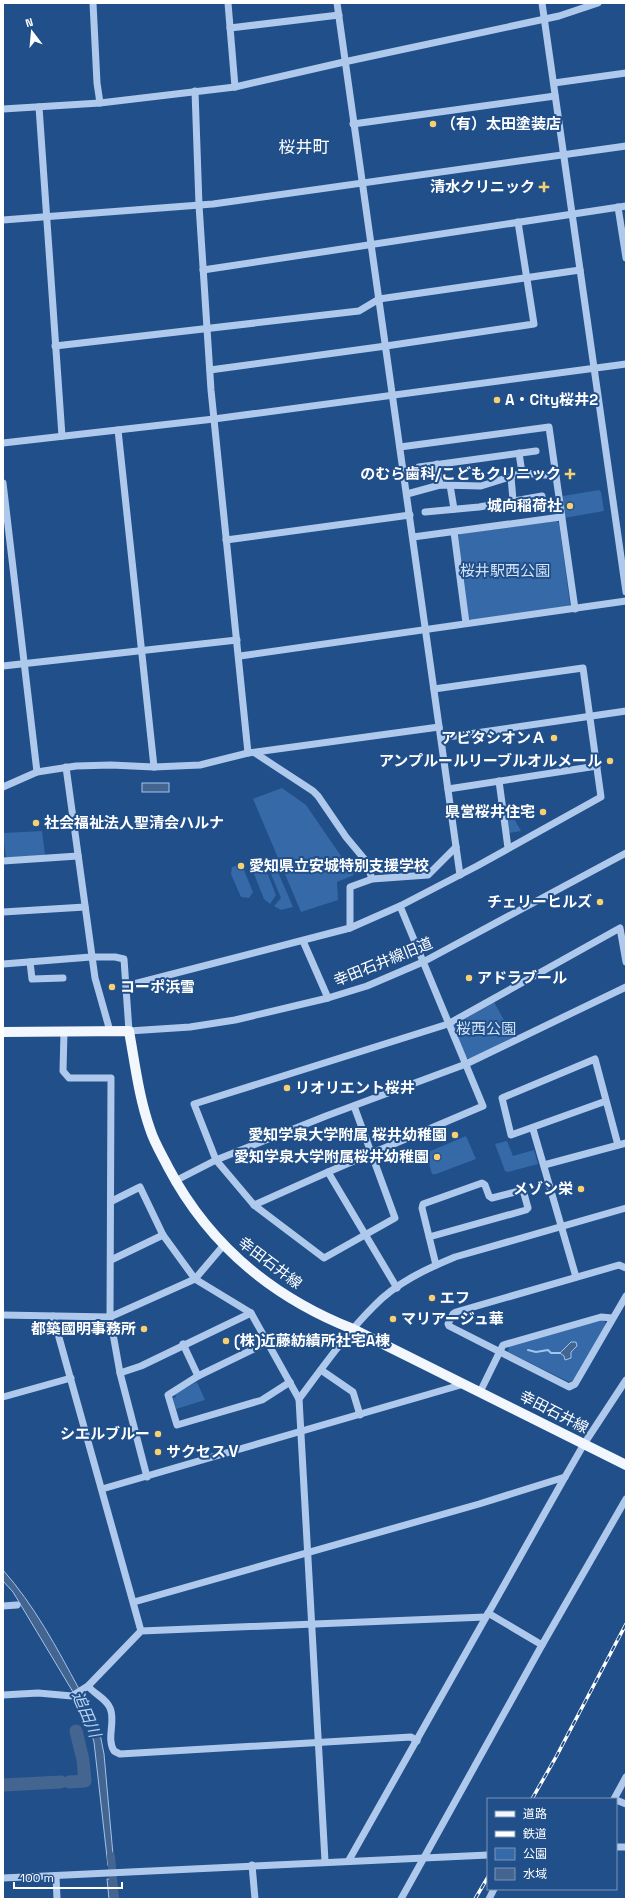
<svg xmlns="http://www.w3.org/2000/svg" width="629" height="1902" viewBox="0 0 629 1902" font-family="'Space Grotesk','Noto Sans JP',sans-serif">
  <style>
    .green { fill: #3569a7 }
    .water { fill: #44658f; stroke: #a1c4ec }
    .lines { fill: none; stroke-linecap: round; stroke-linejoin: round }
    .stream { stroke: #a1c4ec; stroke-width: 2 }
    .canal { stroke: #44658f; stroke-width: 8 }
    .river { stroke: #44658f; stroke-width: 13 }
    .minor { stroke: #aec9eb; stroke-width: 7 }
    .major { stroke: #f2f7fe; stroke-width: 10 }
    .rail-casing { stroke: #fff; stroke-width: 3.5 }
    .rail { stroke: #214f8a; stroke-width: 2; stroke-dasharray: 6; stroke-linecap: butt }
    .poi-dot { fill: #f7d06f; stroke: #214f8a; stroke-width: 1.5 }
    .labels { text-anchor: middle; stroke-width: 4; stroke-linejoin: round; paint-order: stroke }
    .poi-label { font-size: 15px; font-weight: bold; fill: #fff; stroke: #214f8a; text-anchor: end }
    .park-label { font-size: 15px; fill: #d2e3f8; stroke: #214f8a }
    .street-label { font-size: 15px; fill: #fff; stroke: #214f8a }
    .water-label { font-size: 16px; font-style: italic; fill: #b9d3f2; stroke: #214f8a }
    .quarter-label { font-size: 17px; fill: #fff; stroke: #214f8a }
  </style>
  <rect width="100%" height="100%" fill="#214f8a"/>
  <g class="green">
    <polygon points="599,490 601,492 604,511 564,518 562,497 563,496"/>
    <polygon points="556,521 559,523 570,604 567,607 472,620 468,618 456,537 461,534"/>
    <polygon points="282,788 306,805 354,875 337,882 338,900 301,912 253,799"/>
    <polygon points="512,815 521,831 509,833 506,816"/>
    <polygon points="42,831 45,855 6,858 3,833"/>
    <polygon points="272,858 293,907 281,910 274,906 281,898 265,860"/>
    <polygon points="263,862 276,895 270,904 264,899 252,869 253,865"/>
    <polygon points="238,865 243,868 253,892 249,898 241,897 231,874 232,867"/>
    <polygon points="494,1002 514,1038 471,1059 466,1058 451,1025"/>
    <polygon points="466,1136 476,1159 436,1174 432,1174 426,1153"/>
    <polygon points="507,1141 513,1156 534,1150 538,1164 508,1172 505,1171 495,1144"/>
    <polygon points="603,1319 606,1324 574,1380 569,1382 508,1352 509,1345"/>
    <polygon points="197,1382 205,1400 176,1409 173,1398 176,1397 175,1394"/>
  </g>
  <g class="water">
    <rect x="142" y="783" width="27" height="9"/>
    <polygon points="571,1342 576,1342 577,1346 571,1352 571,1358 565,1360 564,1356 560,1353"/>
    <path d="M3,1570C34,1605 57,1648 79,1689L73,1692L13,1592L3,1581Z"/>
    <polygon points="81,1693 99,1729 104,1754 114,1866 108,1866 94,1742 88,1721 76,1697"/>
    <polygon points="107,1879 116,1879 118,1899 109,1899"/>
  </g>
  <g class="lines">
    <polyline class="stream" points="528,1350 536,1352 548,1350 551,1353 560,1353"/>
    <polyline class="canal" points="111,1856 115,1899"/>
    <g class="river">
      <polyline points="69,1782 85,1781 83,1760 76,1731"/>
      <polyline points="3,1785 61,1782"/>
    </g>
    <g class="minor">
      <polyline points="93,3 97,83 100,103"/>
      <polyline points="228,3 235,87"/>
      <polyline points="337,3 460,875"/>
      <polyline points="542,3 626,592"/>
      <polyline points="230,28 339,15"/>
      <polyline points="554,83 626,73"/>
      <polyline points="195,91 199,205 211,390 248,753"/>
      <polyline points="39,107 62,436"/>
      <polyline points="3,109 100,103 235,87 344,62 559,16 598,3"/>
      <polyline points="353,124 555,96"/>
      <polyline points="618,207 626,258"/>
      <polyline points="3,220 213,204 626,146"/>
      <polyline points="203,270 626,206"/>
      <polyline points="55,346 359,311 379,299 580,270"/>
      <polyline points="210,370 386,346 534,324 518,222"/>
      <polyline points="118,430 154,767"/>
      <polyline points="3,443 214,419 626,364"/>
      <polyline points="400,447 549,427 575,609"/>
      <polyline points="519,453 522,473"/>
      <polyline points="437,464 440,485"/>
      <polyline points="419,467 536,451"/>
      <polyline points="511,477 513,500"/>
      <polyline points="3,483 37,772"/>
      <polyline points="450,485 454,509"/>
      <polyline points="407,494 440,485 481,486 522,473 556,476"/>
      <polyline points="425,512 479,507 542,496"/>
      <polyline points="454,532 466,623"/>
      <polyline points="413,537 561,517"/>
      <polyline points="226,540 410,515"/>
      <polyline points="240,656 626,601"/>
      <polyline points="3,666 237,640"/>
      <polyline points="441,738 626,711"/>
      <polyline points="255,753 313,791 318,796 346,837 366,861 372,879"/>
      <polyline points="66,767 95,978 110,1031"/>
      <polyline points="499,781 508,848"/>
      <polyline points="3,787 37,772 76,766 111,765 154,767 200,765 248,753 439,727"/>
      <polyline points="448,789 597,766"/>
      <polyline points="3,861 78,856"/>
      <polyline points="400,906 477,866 601,797 583,668 434,689"/>
      <polyline points="3,912 85,907"/>
      <polyline points="350,928 400,906 483,1106 328,1172 397,1288"/>
      <polyline points="303,941 328,998"/>
      <polyline points="30,962 32,979 63,978"/>
      <polyline points="3,964 91,957 115,957 124,959 129,1031 190,1027 235,1020 328,998 367,986 423,962 626,853"/>
      <polyline points="126,986 350,928 350,887 372,879 428,875 456,847"/>
      <polyline points="64,1032 63,1071 69,1078 111,1078 110,1317 120,1373 147,1477"/>
      <polyline points="606,1101 511,1135 502,1098 595,1059 618,1145"/>
      <polyline points="354,1106 395,1218 324,1258 254,1205 216,1160 194,1104 448,1024 620,928 626,962"/>
      <polyline points="533,1129 576,1277"/>
      <polyline points="544,1165 626,1143"/>
      <polyline points="175,1181 216,1160 326,1116 466,1064 626,987"/>
      <polyline points="112,1201 140,1187 163,1235 195,1279 251,1313 299,1399 325,1861"/>
      <polyline points="254,1205 328,1172"/>
      <polyline points="429,1237 526,1210 528,1208 523,1190 492,1198 489,1196 485,1185 482,1183 423,1204 422,1208 436,1265"/>
      <polyline points="111,1260 163,1235"/>
      <polyline points="626,1268 619,1265 456,1312 453,1314 448,1324 449,1326 569,1387 575,1384 626,1296"/>
      <polyline points="3,1315 110,1317 195,1279 223,1246"/>
      <polyline points="53,1316 141,1631"/>
      <polyline points="268,1342 198,1376 168,1395 177,1425 262,1400 290,1382"/>
      <polyline points="183,1344 198,1376"/>
      <polyline points="321,1370 353,1392 360,1415"/>
      <polyline points="120,1373 141,1366 251,1313"/>
      <polyline points="480,1392 503,1345 601,1317 612,1318"/>
      <polyline points="3,1397 71,1378"/>
      <path d="M299,1399C323,1367 346,1334 374,1306C396,1283 426,1269 455,1257L626,1208"/>
      <polyline points="102,1489 464,1384"/>
      <polyline points="134,1602 479,1504 565,1477"/>
      <polyline points="3,1606 17,1605"/>
      <polyline points="488,1613 542,1645"/>
      <path d="M88,1686C94,1694 106,1698 110,1708C116,1721 106,1738 114,1751L120,1754L411,1737L417,1741"/>
      <polyline points="3,1695 38,1693 72,1696 88,1686 141,1631 485,1617"/>
      <polyline points="614,1799 626,1777"/>
      <polyline points="616,1800 626,1804"/>
      <polyline points="616,1847 626,1847"/>
      <polyline points="349,1860 565,1477 584,1444 626,1380"/>
      <polyline points="252,1865 255,1899"/>
      <polyline points="56,1876 57,1899"/>
      <polyline points="3,1878 488,1855"/>
      <polyline points="401,1899 542,1645 626,1499"/>
      <polyline points="489,1899 494,1889"/>
    </g>
    <path class="major" d="M3,1032L129,1031C135,1064 139,1098 150,1129C154,1142 162,1155 168,1167C209,1245 272,1297 353,1329L626,1465"/>
    <g class="rail-casing">
      <g id="rail">
        <polyline points="532,1799 556,1757 626,1624"/>
        <polyline points="475,1899 488,1877"/>
      </g>
    </g>
    <use href="#rail" class="rail"/>
  </g>
  <g class="poi-dot">
    <circle cx="433" cy="124" r="4"/>
    <path d="M542 181h4v4h4v4h-4v4h-4v-4h-4v-4h4z"/>
    <circle cx="497" cy="400" r="4"/>
    <path d="M568 468h4v4h4v4h-4v4h-4v-4h-4v-4h4z"/>
    <circle cx="570" cy="506" r="4"/>
    <circle cx="554" cy="738" r="4"/>
    <circle cx="610" cy="761" r="4"/>
    <circle cx="543" cy="812" r="4"/>
    <circle cx="36" cy="823" r="4"/>
    <circle cx="241" cy="866" r="4"/>
    <circle cx="600" cy="902" r="4"/>
    <circle cx="469" cy="978" r="4"/>
    <circle cx="112" cy="987" r="4"/>
    <circle cx="287" cy="1088" r="4"/>
    <circle cx="455" cy="1135" r="4"/>
    <circle cx="437" cy="1157" r="4"/>
    <circle cx="581" cy="1189" r="4"/>
    <circle cx="432" cy="1298" r="4"/>
    <circle cx="393" cy="1319" r="4"/>
    <circle cx="144" cy="1329" r="4"/>
    <circle cx="226" cy="1341" r="4"/>
    <circle cx="158" cy="1434" r="4"/>
    <circle cx="158" cy="1452" r="4"/>
  </g>
  <g class="labels">
    <g class="poi-label">
      <text x="441" y="129" text-anchor="start">（有）太田塗装店</text>
      <text x="535" y="192">清水クリニック</text>
      <text x="505" y="405" text-anchor="start">A・City桜井2</text>
      <text x="561" y="479">のむら歯科/こどもクリニック</text>
      <text x="562" y="511">城向稲荷社</text>
      <text x="546" y="743">アビタシオンＡ</text>
      <text x="602" y="766">アンプルールリーブルオルメール</text>
      <text x="535" y="817">県営桜井住宅</text>
      <text x="44" y="828" text-anchor="start">社会福祉法人聖清会ハルナ</text>
      <text x="249" y="871" text-anchor="start">愛知県立安城特別支援学校</text>
      <text x="592" y="907">チェリーヒルズ</text>
      <text x="477" y="983" text-anchor="start">アドラブール</text>
      <text x="120" y="992" text-anchor="start">コーポ浜雪</text>
      <text x="295" y="1093" text-anchor="start">リオリエント桜井</text>
      <text x="447" y="1140">愛知学泉大学附属 桜井幼稚園</text>
      <text x="429" y="1162">愛知学泉大学附属桜井幼稚園</text>
      <text x="573" y="1194">メゾン栄</text>
      <text x="440" y="1303" text-anchor="start">エフ</text>
      <text x="401" y="1324" text-anchor="start">マリアージュ華</text>
      <text x="136" y="1334">都築國明事務所</text>
      <text x="234" y="1346" text-anchor="start">(株)近藤紡績所社宅A棟</text>
      <text x="150" y="1439">シエルブルー</text>
      <text x="166" y="1457" text-anchor="start">サクセスⅤ</text>
    </g>
    <g class="park-label">
      <text x="505" y="576">桜井駅西公園</text>
      <text x="486" y="1034">桜西公園</text>
    </g>
    <g class="street-label">
      <text transform="translate(383 962) rotate(-22)" y="5">幸田石井線旧道</text>
      <text transform="translate(270 1263) rotate(37)" y="5">幸田石井線</text>
      <text transform="translate(554 1412) rotate(27)" y="5">幸田石井線</text>
    </g>
    <g class="water-label">
      <text transform="translate(87 1714) rotate(67)" y="6">追田川</text>
    </g>
    <g class="quarter-label">
      <text x="304" y="153">桜井町</text>
    </g>
  </g>
  <rect width="629" height="1902" fill="none" stroke="#ffffff" stroke-width="8"/>
  <rect x="487" y="1798" width="130" height="92" fill="#214f8a" stroke="#7a95b9"/>
  <rect x="495" y="1811" width="20" height="6" fill="#f2f7fe" stroke="#7a95b9"/>
  <text x="523" y="1818" font-size="12" fill="#ffffff">道路</text>
  <rect x="495" y="1831" width="20" height="6" fill="#ffffff" stroke="#7a95b9"/>
  <text x="523" y="1838" font-size="12" fill="#ffffff">鉄道</text>
  <rect x="495" y="1848" width="20" height="12" fill="#3569a7" stroke="#7a95b9"/>
  <text x="523" y="1858" font-size="12" fill="#ffffff">公園</text>
  <rect x="495" y="1868" width="20" height="12" fill="#44658f" stroke="#7a95b9"/>
  <text x="523" y="1878" font-size="12" fill="#ffffff">水域</text>
  <g transform="translate(32 32) rotate(344)" stroke="#214f8a" stroke-width="3" paint-order="stroke">
  <path d="M0-3L7 15L0 10L-7 15Z" fill="#ffffff"/>
  <text y="-6" font-size="11" font-weight="bold" text-anchor="middle" fill="#ffffff">N</text>
  </g>
  <path d="M14 1882v6h108v-6" fill="none" stroke="#ffffff" stroke-width="2"/>
  <text x="20" y="1882" font-size="12" fill="#ffffff" stroke="#214f8a" stroke-width="3" paint-order="stroke">100 m</text>
</svg>
